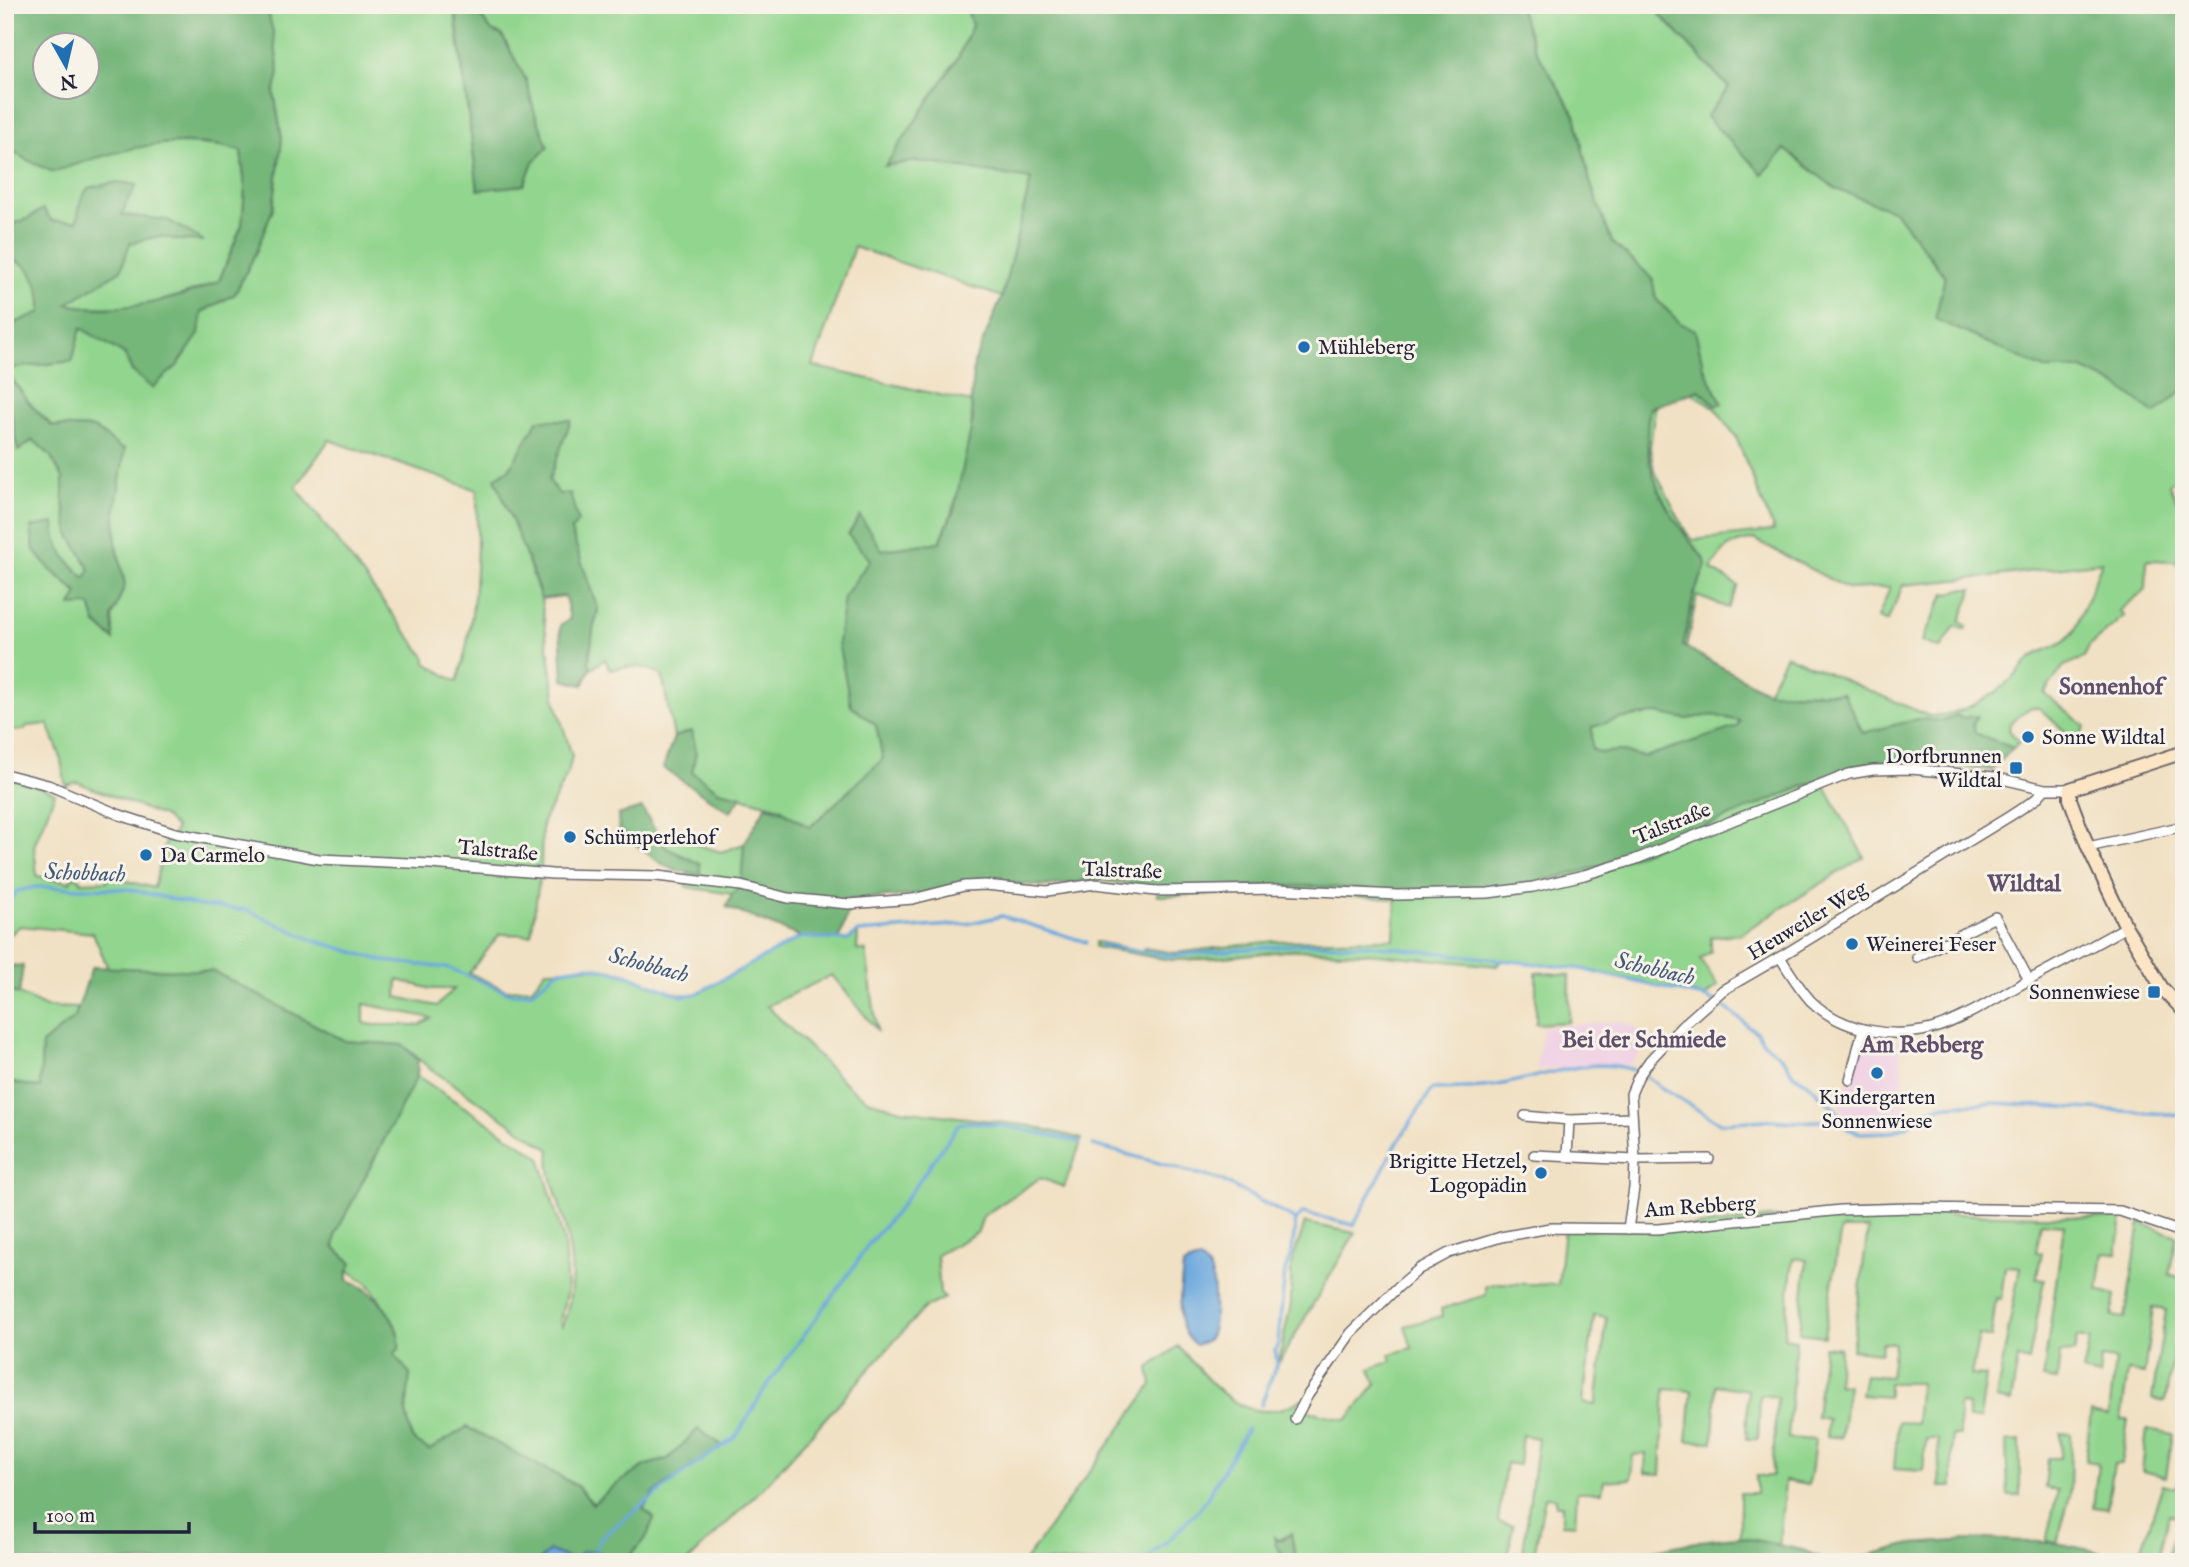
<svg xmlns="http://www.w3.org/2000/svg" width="2189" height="1567" viewBox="0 0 2189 1567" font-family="'IM FELL English',serif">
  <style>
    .built { fill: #f0d0e4 }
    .green { fill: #92d58e; stroke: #5a7c64; stroke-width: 2; fill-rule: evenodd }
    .forest { fill: #75b679; stroke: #4c6c5a; stroke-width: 2; fill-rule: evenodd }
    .water { fill: #6ca8dd; stroke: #47658c; stroke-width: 2 }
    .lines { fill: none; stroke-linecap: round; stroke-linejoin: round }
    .stream { stroke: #6ca8dd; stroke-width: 3.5 }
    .street-casing { stroke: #6a656b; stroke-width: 12 }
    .secondary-casing { stroke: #6a656b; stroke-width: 16 }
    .street { stroke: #fff; stroke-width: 9 }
    .secondary { stroke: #fce5c4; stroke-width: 12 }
    .poi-dot { fill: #1f6fb2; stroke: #f7f3e8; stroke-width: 2.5 }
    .labels { text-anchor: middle; stroke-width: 6; stroke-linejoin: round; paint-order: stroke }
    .poi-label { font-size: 21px; fill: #22223b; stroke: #f7f3e8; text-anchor: start }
    .street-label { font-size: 21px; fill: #22223b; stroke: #f7f3e8 }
    .neighbourhood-label { font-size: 23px; font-weight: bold; fill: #5f4e6c; stroke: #f7f3e8 }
    .water-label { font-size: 23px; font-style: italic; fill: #40587c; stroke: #f7f3e8 }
    .quarter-label { font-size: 24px; font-weight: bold; fill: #5f4e6c; stroke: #f7f3e8 }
  </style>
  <rect width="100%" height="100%" fill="#f7f3e8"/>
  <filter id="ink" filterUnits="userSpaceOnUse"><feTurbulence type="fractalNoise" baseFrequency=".0143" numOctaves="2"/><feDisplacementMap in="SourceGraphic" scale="14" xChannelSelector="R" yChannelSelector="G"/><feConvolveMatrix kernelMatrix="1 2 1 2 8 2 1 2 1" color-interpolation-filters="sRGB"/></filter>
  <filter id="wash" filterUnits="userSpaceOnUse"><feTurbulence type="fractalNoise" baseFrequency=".00686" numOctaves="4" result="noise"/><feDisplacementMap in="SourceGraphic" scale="28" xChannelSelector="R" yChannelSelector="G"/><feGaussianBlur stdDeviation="1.57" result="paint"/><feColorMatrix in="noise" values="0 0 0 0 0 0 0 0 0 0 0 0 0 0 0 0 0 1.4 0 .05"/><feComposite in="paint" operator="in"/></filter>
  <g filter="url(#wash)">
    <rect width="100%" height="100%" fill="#f1e1c4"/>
    <g class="built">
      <polygon points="1622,1021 1655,1038 1630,1064 1536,1069 1543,1027"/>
      <polygon points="1864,1034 1898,1039 1909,1119 1873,1130 1850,1123 1840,1107"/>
    </g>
    <g class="green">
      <path d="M266,5H445L455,15L478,189L524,185L533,162L534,110L526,80L502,35L492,31L472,5H966L972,26L959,56L886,165L918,161L1031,179L1002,297L854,247L813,366L971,402C976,442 956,505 940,542L882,550L870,560L844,597L851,706L876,725L883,759L810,828L794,820L781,808L719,791L692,772L696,751L691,731L674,737L662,675C644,665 630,665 610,670L605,659L591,669L589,661L593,630L598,610L571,531V494H559L549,480L538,421L510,469L518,533L541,599L556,703L572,756L568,773L542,824L541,868L531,935L500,934L469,973L506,990L532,988L546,970C567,970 586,965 607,969C637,974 665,998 696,994L801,937L848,940L858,932L857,950L866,951L877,1030L832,975L767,1006L848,1086L868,1100L901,1110L1031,1126L1082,1139L1064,1187L1040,1178L983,1216L978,1232L937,1255L940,1294L945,1298L924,1308L762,1489L687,1562H625L643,1510L653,1494L723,1446L698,1430L668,1459L647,1465L614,1486L593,1504L577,1486L551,1471L429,1450L412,1439L406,1412L410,1374L394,1354L392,1328L381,1302L369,1285L350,1271L347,1273L352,1263L334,1247L336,1233L417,1076L540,1157L564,1242L567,1290L560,1321L562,1326C579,1286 571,1244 559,1203C554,1186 547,1168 550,1150L428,1067L403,1045L345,1041L213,971L108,968L93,933L20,926L5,939V777L33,784L55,793L34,846L37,876L70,882L72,877L80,878L81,882L107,881L108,876L154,888L167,836L172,837L176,828L165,817L77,782L69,784L66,787L60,755L48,724L27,726L24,730L5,731V402L10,408L18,451L33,439L50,455L64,478L63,498L69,533L90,569L85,579L66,561L54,538L50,569L90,605L96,624L113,639L112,617L125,585L116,543L115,513L122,449L94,428L52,426L32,406L5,369L72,361L81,328L125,355L132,371L201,312L235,294L256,252L273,208L282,139L274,93L279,73L273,32ZM329,440L477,490C478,554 477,620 457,682L426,663V658L296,487ZM398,980L431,989H454L437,1006L397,997ZM364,1004H365L431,1018L420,1025H373L364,1023Z"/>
      <path d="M1518,5H1651L1729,88L1762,173L1785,149L1836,189L1895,211L1997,346L2045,369H2083L2118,386L2155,413L2184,389V472L2169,485L2184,515V581L2176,561L2147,560L2146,589L2119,611L2124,616L2089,646L2084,658L2064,666L2044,693L2085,726L2082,733L2076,737L2070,736L2039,708L2031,707L2010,723L2009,730L2019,742L2013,748L1975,733L1973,724L1977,717L1961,718L1957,715L1944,721L1918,719L1863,733L1843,693L1767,692L1786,655L1929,716C1957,717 1993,697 2013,678C2021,671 2027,658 2037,654C2051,647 2063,645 2074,632L2102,562L1988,577L1903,585L1887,622L1878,618L1890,587L1848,589L1754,539C1728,544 1725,546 1711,569L1738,586L1728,608L1697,596L1686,648L1683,646L1694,594L1706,566L1705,561C1667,514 1638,472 1649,408L1655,407L1650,448L1654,470L1686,532L1693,540L1774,531L1736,437L1714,407L1692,393L1699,390L1716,405L1722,403L1703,365L1695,331L1681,324L1656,299L1652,278L1612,242L1590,182L1575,115L1535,49Z"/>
      <path d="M185,143L223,146L241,151L245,188L242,225L219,281C172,302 117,314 66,304L86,290L130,243L160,236L178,240H202L138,218L122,215L126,203L136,185L118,182L81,199L78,221H52L43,209L27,219L5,227V146L27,160L109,153L147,144Z"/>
      <polygon points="10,258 29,267 42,294 42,312 5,327 5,259"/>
      <polygon points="1960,589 1973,589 1960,622 1967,626 1965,630 1955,626 1941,649 1922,641 1945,593 1950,594"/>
      <polygon points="1657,713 1686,719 1713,715 1740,721 1737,727 1645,757 1618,751 1600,753 1592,749 1592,727 1619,719"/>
      <polygon points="1821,779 1864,857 1740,934 1711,937 1711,952 1700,959 1718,986 1704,997 1581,969 1500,960 1497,966 1366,953 1295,950 1204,959 1170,960 1095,947 1096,942 1143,951 1144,948 1175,953 1275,941 1394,939 1396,899 1278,892 1158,896 1156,887 1316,886 1397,892 1633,856"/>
      <polygon points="659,833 721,852 744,844 741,886 732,894 686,887 688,874 700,874 700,864 666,848"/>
      <polygon points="1536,972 1570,975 1569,1022 1536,1024"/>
      <polygon points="5,990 19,994 46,1007 78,1008 75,1017 42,1044 40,1088 5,1081"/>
      <path d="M1911,1213L2122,1218L2117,1254L2103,1253L2098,1290L2115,1295L2112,1316L2125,1318L2140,1223L2177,1236L2169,1274L2184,1279V1321H2179L2165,1402L2152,1399L2166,1310L2153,1308L2144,1374L2128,1371L2121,1420H2128L2121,1464H2114L2107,1509L2093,1507L2098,1463L2085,1461L2091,1412L2109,1416L2115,1360L2101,1358L2099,1376L2083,1372L2090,1339L2077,1337L2074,1352L2060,1353L2057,1380L2043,1378L2064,1225L2041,1223L2036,1252L2042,1253L2036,1279L2044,1280L2029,1361L2018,1358L2011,1402L1996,1399L2020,1267L2005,1266L2001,1299L1996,1298L1991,1338L1979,1335L1971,1375L1986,1376L1980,1419H1968V1405L1959,1404L1960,1436H1952V1487H1940L1938,1439H1926L1923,1471L1894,1469L1898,1422L1916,1423L1920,1383H1888V1397L1861,1395L1865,1375L1890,1377L1894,1343H1882L1881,1353L1852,1350L1868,1229H1841L1824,1336L1799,1333L1807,1260L1793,1258L1784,1337L1796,1341L1788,1438L1815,1440L1811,1474L1808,1485L1785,1481L1779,1545L1740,1537V1493H1756V1476H1772L1777,1397L1760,1395L1758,1439H1746L1748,1390L1716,1385L1713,1442L1687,1441L1692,1391L1665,1389L1661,1474L1645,1473L1646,1454L1633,1455L1631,1479L1604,1481L1602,1492H1577L1575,1525L1562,1524V1505L1555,1506V1498L1545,1497L1533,1560L1522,1559L1538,1438L1522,1435L1519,1465L1506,1463L1498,1522L1513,1525L1507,1562H1298L1296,1560L1291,1534L1278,1540L1276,1545L1287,1562H1024L1152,1385L1149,1368L1178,1346C1216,1388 1249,1437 1308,1395L1304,1410L1347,1420L1376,1384L1370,1369L1392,1361L1390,1354L1412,1348L1405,1326L1442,1316L1441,1309L1486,1295V1286L1498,1283L1558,1285L1564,1229L1659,1230L1771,1218ZM1594,1316L1607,1318L1596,1405L1583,1403Z"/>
      <polygon points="1305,1223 1355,1233 1278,1364 1291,1304 1291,1265"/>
      <polygon points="1824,1346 1840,1348 1837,1384 1848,1385 1841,1438 1826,1436 1828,1419 1816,1417"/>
      <polygon points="2147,1429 2173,1434 2166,1477 2142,1471"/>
      <polygon points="2061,1433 2071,1434 2070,1495 2057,1543 2046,1541 2058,1490 2045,1488 2048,1458 2060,1458"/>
      <polygon points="2020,1441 2020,1496 2008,1496 2006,1442"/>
      <polygon points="2184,1454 2184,1547 2178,1562 2166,1562 2179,1519 2169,1514 2157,1562 2138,1560 2163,1484 2177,1488"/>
    </g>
    <g class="forest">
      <path d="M5,5H266L273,32L279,73L274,93L282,139L273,208L256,252L235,294L202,312L199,334L178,365L152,388L132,371L125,355L81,328L72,361L5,369V327L41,312C42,289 33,259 5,259V227L27,219L43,209L52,221H77L81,199L88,188L118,182L137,185L126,203L122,215L168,220L204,241L178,240L160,236L130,243L121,270L67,304C113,315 177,301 219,281L242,225L245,188L241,151C175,131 116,151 53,172L27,160L5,146ZM46,46H88V88H46Z"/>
      <polygon points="445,5 472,5 492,31 502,35 526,80 534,110 548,147 533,162 524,185 478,190 456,15"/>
      <path d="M966,5H1518L1535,49L1575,115L1590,182L1612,242L1652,278L1656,299L1681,324L1695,330L1703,365L1722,403L1716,405L1699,390L1650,408C1637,470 1668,514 1705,560L1706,566L1694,594L1683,646L1767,692L1843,693L1863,733L1918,719L1944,721L1957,715L1961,718L1977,716L1973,724L1975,733L2013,748L1992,770L1934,764L1889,761L1864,764L1821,779L1633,856L1583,871L1533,883L1488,889L1397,892L1316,886L1156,887L1095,880L1046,886L985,881L913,895L849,900V909L839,940L801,937L726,907L732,894L741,886L744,844L766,806C784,808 794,820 810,827L883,759L876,725L851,706L838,643L844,597L870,560L848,535L860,516L882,550L940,542L954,510L973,419L971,402L974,363L1002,297L1031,179L918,161L885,166L959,56L972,26ZM1657,713L1686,719L1713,715L1740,721L1737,727L1645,757L1618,751L1600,753L1592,749V727L1619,719Z"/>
      <polygon points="1651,5 2184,5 2184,389 2155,414 2118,386 2083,369 2045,369 1935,319 1945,276 1895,211 1836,189 1785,149 1763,174 1706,117 1729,87"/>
      <path d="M5,371L32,406L52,426L94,428L122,449L125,448L115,513L116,543L125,585L112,617L114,640L96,623L90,605L71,606L78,593L50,569L34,550L31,527L54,523C54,548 68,562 85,578L90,569L69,534L63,498V478L50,455L33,440L18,451L10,408L5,402Z"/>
      <polygon points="538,420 571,420 549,480 559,494 570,493 578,521 571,531 598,610 593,630 589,661 591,669 583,685 563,680 560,625 570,619 565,596 541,599 533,573 495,478 510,468"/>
      <polygon points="692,731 696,751 692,772 719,791 742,796 730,812 663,768 674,737"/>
      <path d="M642,808L666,848L700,864V874C663,873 646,852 619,829L618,815Z"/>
      <polygon points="5,965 23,966 19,994 5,990"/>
      <path d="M92,967L213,971L345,1041L403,1045L418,1060L417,1076L336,1233L334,1247L352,1263L348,1271V1280C374,1289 402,1321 399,1349L394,1354L410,1374L406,1412L412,1439L429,1450L467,1427L577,1486L593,1504L614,1486L647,1465L668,1459L698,1429L723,1446L653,1494L643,1509L654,1518L647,1536L625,1562H5V1081L40,1088L42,1044L75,1017Z"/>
      <polygon points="1291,1533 1296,1560 1298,1562 1287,1562 1276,1545 1274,1537 1278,1540 1284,1539"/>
      <path d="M1740,1537L1802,1550L1826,1560H1851L1911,1544L1986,1539L2057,1543L2145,1562H1605C1650,1552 1693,1539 1740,1537Z"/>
    </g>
    <g class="water">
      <path d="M1200,1260C1205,1264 1209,1267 1211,1273C1215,1285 1216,1326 1210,1336C1207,1342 1202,1343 1196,1345C1172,1329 1181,1291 1183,1266L1190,1262Z"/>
      <polygon points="596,1550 608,1562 537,1562 550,1551 576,1561 581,1552"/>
    </g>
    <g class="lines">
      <g class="stream">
        <polyline points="5,908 17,891 36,887 129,889 201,906 247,910 313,940 384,961 449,968 512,994 532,992 557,971 587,966 626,974 681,996 696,994 801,937 848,940 858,932 966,924 1002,916 1086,942"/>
        <polyline points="1101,945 1172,956 1303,944 1370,945 1581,969 1704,997 1722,1005 1756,1032 1764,1043 1783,1058 1793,1074 1809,1084 1836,1110 1848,1129 1860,1133 1891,1132 1910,1124 1926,1110 1947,1105 1996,1103 2184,1115"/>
        <polyline points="1645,1075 1660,1087 1720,1123 1764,1120 1796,1122 1841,1120"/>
        <path d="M1093,1145L1221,1180L1296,1220L1303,1213L1354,1225L1394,1148L1432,1089C1453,1088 1476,1089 1498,1085C1541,1077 1590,1056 1633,1070"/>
        <polyline points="1261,1405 1277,1363 1275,1350 1278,1344 1285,1271 1292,1251 1296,1220"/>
        <path d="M596,1550L600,1538L693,1466L736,1437L768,1384L853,1268L867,1246L901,1206L959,1124C977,1117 1056,1137 1080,1142"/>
        <polyline points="1143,1562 1173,1536 1203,1505 1247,1429"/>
      </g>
    </g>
  </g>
  <g filter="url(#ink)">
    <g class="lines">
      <g class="street-casing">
        <g id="street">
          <polyline points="5,774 48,785 120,815 175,833 319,859 431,864 552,874 657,876 741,886 788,898 849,904 913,899 964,886 985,885 1047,891 1095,884 1156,891 1278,889 1397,895 1488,893 1533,887 1584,875 1634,860 1849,774 1873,770 1911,769 1994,777 2045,789 2070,789"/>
          <polyline points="2088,847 2184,826"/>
          <path d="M1780,957C1790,973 1799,988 1811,1001C1842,1031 1891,1039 1931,1029C1958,1022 1993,1000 2018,986C2054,967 2090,947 2126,927"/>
          <polyline points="1917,957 1995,917 2029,980"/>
          <polyline points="1850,1080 1863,1029"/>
          <polyline points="1525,1116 1569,1120 1632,1118"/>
          <polyline points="1534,1155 1635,1160 1709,1159"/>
          <polyline points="1567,1156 1569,1120"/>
          <polyline points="1628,1229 1634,1188 1635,1160 1631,1094 1638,1077 1650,1060 1681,1027 1723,990 1780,957 2010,816 2036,799 2045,789"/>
          <polyline points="1295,1419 1308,1395 1351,1333 1398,1287 1419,1269 1449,1253 1501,1237 1550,1228 1658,1229 1841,1210 1912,1208 2120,1211 2184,1233"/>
        </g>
      </g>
      <g class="secondary-casing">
        <polyline id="secondary" points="2184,752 2070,789 2070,799 2088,847 2126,927 2162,988 2184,1011"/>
      </g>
      <use href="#street" class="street"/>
      <use href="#secondary" class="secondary"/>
    </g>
  </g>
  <g class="poi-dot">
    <circle cx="1304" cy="347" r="7"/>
    <circle cx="2028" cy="737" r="7"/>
    <rect x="2009" y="761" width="14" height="14" rx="3.5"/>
    <circle cx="570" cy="837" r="7"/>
    <circle cx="146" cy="855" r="7"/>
    <circle cx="1852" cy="944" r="7"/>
    <rect x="2147" y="985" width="14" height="14" rx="3.5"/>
    <circle cx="1877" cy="1073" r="7"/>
    <circle cx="1541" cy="1173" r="7"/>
  </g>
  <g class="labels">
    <g class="poi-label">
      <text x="1318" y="354">Mühleberg</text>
      <text x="2042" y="744">Sonne Wildtal</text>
      <text x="2002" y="763" text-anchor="end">Dorfbrunnen<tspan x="2002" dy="24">Wildtal</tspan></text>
      <text x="584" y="844">Schümperlehof</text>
      <text x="160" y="862">Da Carmelo</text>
      <text x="1866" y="951">Weinerei Feser</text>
      <text x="2140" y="999" text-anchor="end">Sonnenwiese</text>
      <text x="1877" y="1104" text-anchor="middle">Kindergarten<tspan x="1877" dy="24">Sonnenwiese</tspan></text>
      <text x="1527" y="1168" text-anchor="end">Brigitte Hetzel,<tspan x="1527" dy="24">Logopädin</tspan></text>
    </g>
    <g class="street-label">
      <text transform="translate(1672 823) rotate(-22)" y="7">Talstraße</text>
      <text transform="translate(498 850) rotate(5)" y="7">Talstraße</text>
      <text transform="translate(1122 870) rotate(2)" y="7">Talstraße</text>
      <text transform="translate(1807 920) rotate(-31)" y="7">Heuweiler Weg</text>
      <text transform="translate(1700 1206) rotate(-4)" y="7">Am Rebberg</text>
    </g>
    <g class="neighbourhood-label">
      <text x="2111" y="694">Sonnenhof</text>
      <text x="1644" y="1047">Bei der Schmiede</text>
      <text x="1922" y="1052">Am Rebberg</text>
    </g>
    <g class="water-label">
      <text transform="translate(85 872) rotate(2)" y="8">Schobbach</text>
      <text transform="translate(649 964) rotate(15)" y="8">Schobbach</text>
      <text transform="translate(1655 968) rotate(13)" y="8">Schobbach</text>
    </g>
    <g class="quarter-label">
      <text x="2024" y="891">Wildtal</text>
    </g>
  </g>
  <rect width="2189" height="1567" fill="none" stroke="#f7f3e8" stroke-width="28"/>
  <g transform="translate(66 66) rotate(172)"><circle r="33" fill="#f7f3e8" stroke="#a29fa3" stroke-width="2"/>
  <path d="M0-5L12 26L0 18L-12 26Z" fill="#1f6fb2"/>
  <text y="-10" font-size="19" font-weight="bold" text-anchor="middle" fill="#22223b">N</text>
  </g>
  <path d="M35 1522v10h154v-10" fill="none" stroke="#22223b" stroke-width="3.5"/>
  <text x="46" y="1522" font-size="21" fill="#22223b" stroke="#f7f3e8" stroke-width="5" paint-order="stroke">100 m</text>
</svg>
